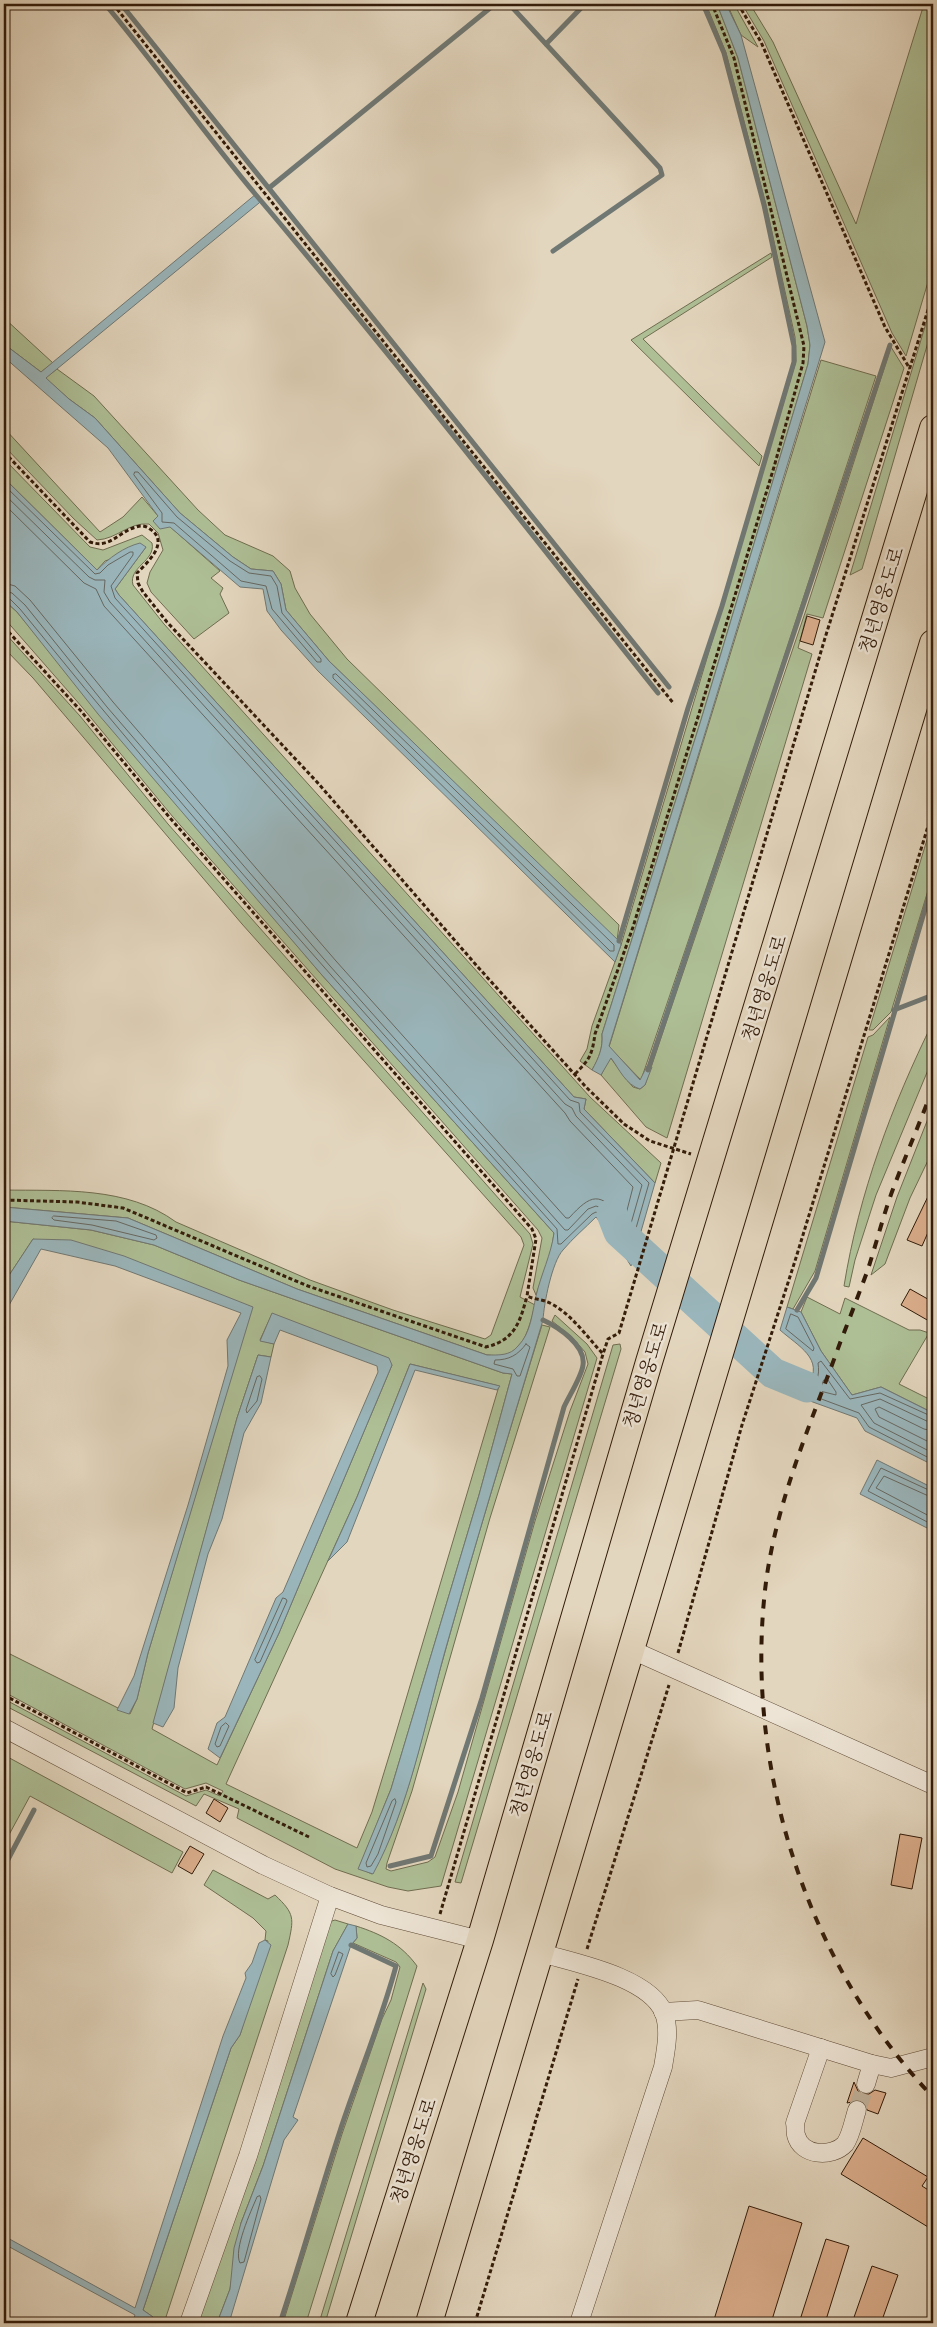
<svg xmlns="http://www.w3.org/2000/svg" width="937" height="2327" viewBox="0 0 937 2327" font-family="'Gentium Book Plus','Noto Serif KR',serif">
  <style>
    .green { fill: #aebf96; stroke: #706d50; fill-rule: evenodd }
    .water { fill: #9ab6bc; stroke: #707874 }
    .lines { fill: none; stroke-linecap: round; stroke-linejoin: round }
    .shore { stroke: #666862; stroke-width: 1 }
    .stream { stroke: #707874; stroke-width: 5 }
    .river { stroke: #9ab6bc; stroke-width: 31 }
    .building { fill: #dbae8c; stroke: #321b09 }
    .minor-tunnel { stroke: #c0b19a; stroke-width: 18; stroke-dasharray: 18 9; stroke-linecap: butt }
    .minor-casing { stroke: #5e4a36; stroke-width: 19 }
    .highway-casing { stroke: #321b09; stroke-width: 28 }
    .path { stroke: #321b09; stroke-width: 3; stroke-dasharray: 4 2.5; stroke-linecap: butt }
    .minor { stroke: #ede4d5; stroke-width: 18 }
    .highway { stroke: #e3d6be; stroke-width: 26 }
    .rail { stroke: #321b09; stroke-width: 4; stroke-dasharray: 9 9; stroke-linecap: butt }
    .labels { text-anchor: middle; stroke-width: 5; stroke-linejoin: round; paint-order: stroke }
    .street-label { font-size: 19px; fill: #321b09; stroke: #ede4d5 }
  </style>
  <rect width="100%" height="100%" fill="#e3d6be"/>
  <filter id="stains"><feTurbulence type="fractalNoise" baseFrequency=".004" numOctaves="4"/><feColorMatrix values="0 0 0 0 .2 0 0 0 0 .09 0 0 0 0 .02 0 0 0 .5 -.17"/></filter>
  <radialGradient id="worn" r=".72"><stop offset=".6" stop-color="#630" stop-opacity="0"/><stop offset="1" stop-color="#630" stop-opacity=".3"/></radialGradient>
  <g class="green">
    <path d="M706,4H717L738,58L807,326L810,345L808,364L701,720L602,1034C603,1048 599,1058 592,1070L580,1061L587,1049L592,1026L621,945L796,361L795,337L766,205L726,53Z"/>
    <polygon points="727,4 734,4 758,47 741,35"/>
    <polygon points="742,4 750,4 773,42 856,224 924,4 933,4 933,265 906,356 892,333 764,41"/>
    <polygon points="771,253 772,257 643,339 762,456 759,466 631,340"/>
    <polygon points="933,300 933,325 862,569 850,575"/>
    <polygon points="4,318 53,363 41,372 4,344"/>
    <polygon points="891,347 904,368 823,618 807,614 798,648 812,654 667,1138 646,1127 601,1075 610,1057 627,1080 633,1087 640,1089 645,1085 806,610"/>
    <polygon points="821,360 876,376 765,715 641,1080 609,1047"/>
    <polygon points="57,369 94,396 198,510 225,535 273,556 290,571 295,588 310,614 347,659 619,925 617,941 329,661 286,610 281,584 273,571 251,569 233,557 180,513 95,418 69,399 45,378"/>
    <path d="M4,428L100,532L123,517L142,497L158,516L220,571L211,578L223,588L220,594L229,613L194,639L151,592L147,583L150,572L163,550L158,533L149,524C129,522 117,539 97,540L74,519L4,446Z"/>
    <path d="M4,459L90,547L103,550L142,535L152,543C156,561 128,567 133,585L164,624L590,1097L661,1163L655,1183L584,1109L586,1099L574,1097L119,595L115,589L146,547L105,561L97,570L4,478Z"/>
    <polygon points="4,600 17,612 321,974 554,1233 551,1253 536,1295 533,1288 542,1238 538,1230 173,817 82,707 4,618"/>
    <path d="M4,632L80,716L168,824L530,1234L533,1244L520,1297L535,1305C530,1323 526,1348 506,1355C501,1357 492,1355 487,1355L297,1289L128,1218L4,1207V1190C61,1191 127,1186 176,1222L310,1280L393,1310L485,1339L491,1335L524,1245L521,1237L242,924L33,678L4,648Z"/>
    <polygon points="933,820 933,874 891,1012 873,1030 869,1030"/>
    <polygon points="890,1017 815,1271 793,1309 787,1307 868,1037 873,1035"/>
    <path d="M933,1022V1058L876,1195L855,1260L849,1287L844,1286C859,1193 892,1105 933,1022Z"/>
    <polygon points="933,1106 933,1150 910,1198 885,1264 871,1275 897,1197"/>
    <path d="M4,1221L91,1230L154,1245L239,1280L503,1373L512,1374L479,1495L391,1789L359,1868L372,1874C408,1811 423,1729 443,1659C474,1547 508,1436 542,1325L550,1327L490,1518L412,1791L387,1863L386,1869L391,1871L428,1862L435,1857L458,1792L535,1521L570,1411L588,1364L585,1352L572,1337L552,1321L555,1315L587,1344L597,1358L441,1886L408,1891L388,1887L335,1869L237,1818L239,1809L204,1794L196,1806L4,1705V1699L186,1796L206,1790L220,1796L223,1791L206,1783L185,1789L4,1692V1651L130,1714L137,1699L148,1653L252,1307L33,1239L4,1283ZM272,1314L392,1365L279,1633L217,1765L152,1729L237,1418L258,1355L271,1357L274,1344L260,1340ZM410,1364L499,1386L393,1743L372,1812L357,1848L226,1784L357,1497Z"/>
    <polygon points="807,1297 840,1314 845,1298 909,1330 920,1330 929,1333 899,1384 933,1401 933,1413 881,1387 852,1395 821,1351 801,1312"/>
    <polygon points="620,1344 621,1349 461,1883 455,1882 613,1345"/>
    <polygon points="4,1755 183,1852 172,1873 30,1796 4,1844"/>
    <path d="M213,1870L268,1899L275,1895C295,1914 294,1918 288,1945L164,2323H151L153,2317L143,2310L231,2048L240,2035L268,1941L265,1940L266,1931L253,1918L204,1885Z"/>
    <polygon points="335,1920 348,1924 333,1951 263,2166 241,2223 230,2289 217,2323 197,2323 329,1922"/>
    <path d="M356,1926C381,1934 401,1944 417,1966L306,2323H283L342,2134L382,2019L391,2000L400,1967L396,1962L353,1943L357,1938Z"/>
    <polygon points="423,1983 426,1989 325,2323 319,2323"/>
  </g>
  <g class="water">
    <path d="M717,4H726L741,35L825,342L609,1046L640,1080L647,1066L652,1067L645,1085L640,1089C626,1085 619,1069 611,1058L601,1075L592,1070C599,1057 603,1048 602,1034L701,720L808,364L810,345L807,326L738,58Z"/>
    <polygon points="256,194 261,201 259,203 46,378 69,399 95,418 180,513 233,557 251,569 273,571 281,584 286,610 329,661 619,941 621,945 615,962 318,671 281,630 267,611 263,589 240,587 170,527 160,529 153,521 158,516 108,448 4,357 4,344 41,372"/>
    <path d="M4,478L97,570C109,558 124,547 140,543L146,547L115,589L119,595L574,1097L586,1099L584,1109L655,1183L631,1266L614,1239L596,1217C585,1228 573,1238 563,1250C552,1262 544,1303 543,1320C510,1430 476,1540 445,1651C425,1723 409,1808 373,1874L358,1869L391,1789L479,1495L512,1374L503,1373L239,1280L154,1245L91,1230L4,1221V1207L128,1218L297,1289L487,1355C499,1355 510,1356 518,1346C531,1333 532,1313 536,1296C541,1274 551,1255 554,1233L321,974L98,714L17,612L4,600Z"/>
    <polygon points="33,1239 71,1240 124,1256 253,1307 148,1653 137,1699 129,1714 117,1710 134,1676 188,1505 228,1366 227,1340 241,1313 115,1266 41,1249 4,1314 4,1283"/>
    <path d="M787,1307L801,1312L821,1351L852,1395L881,1387L933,1413V1465L865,1431L857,1418L799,1397L766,1378L772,1356L808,1385C825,1359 798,1346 780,1330Z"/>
    <polygon points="272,1313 389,1358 392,1365 279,1633 220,1758 208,1749 217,1723 225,1717 276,1598 283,1592 378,1372 377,1366 280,1330 274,1344 260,1341"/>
    <polygon points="258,1355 271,1357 261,1403 244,1433 222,1519 208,1554 178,1668 174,1708 163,1727 153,1723 237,1418"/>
    <polygon points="410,1364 500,1386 497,1390 415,1370 347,1542 328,1561 357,1497"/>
    <polygon points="877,1460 933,1488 933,1531 860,1494"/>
    <polygon points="348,1924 356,1926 357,1938 351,1945 293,2117 298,2120 284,2140 229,2323 217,2323 230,2289 234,2248 241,2223 263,2166 333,1951"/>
    <polygon points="265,1940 271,1945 240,2035 231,2048 143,2310 153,2317 151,2323 132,2323 135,2315 4,2244 4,2236 135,2308 223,2036 246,1978 245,1973 252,1963 259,1943"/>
  </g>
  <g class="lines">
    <g class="shore">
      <polygon points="135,472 138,472 177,517 230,561 249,573 271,576 277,586 282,613 321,659 321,662 317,662 272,609 266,586 241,581 174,523 162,522 162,513 134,475"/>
      <path d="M4,485L95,574L100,573L108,565L130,552H133V555L111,586L115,598L570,1100L579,1103L580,1112L649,1183L630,1249H627L601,1215L596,1212L592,1214L561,1244H558L557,1229C375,1025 192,822 20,609L9,598L4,597"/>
      <polyline points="4,494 89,577 95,580 105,580 104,592 110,602 565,1104 572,1108 576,1116 642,1185 628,1234 625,1234 604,1209 596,1206 588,1209 568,1230 565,1230 330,966 107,707 25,605 12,593 4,591"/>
      <path d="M4,504L84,583L96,589L104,606L565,1113L570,1121L633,1187L625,1218H621C600,1191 591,1194 569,1218H566L336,961L113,702L30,600L15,586L4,583"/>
      <polygon points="336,674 614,945 614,951 610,951 333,678 333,675"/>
      <polygon points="54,1216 116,1221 156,1235 157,1238 154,1240 92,1225 54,1220 52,1218"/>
      <polygon points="791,1314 798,1317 814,1348 813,1351 786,1329"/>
      <path d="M526,1344L530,1347L520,1376H517L513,1369L494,1364L495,1360C509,1360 518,1355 526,1344Z"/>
      <polygon points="774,1367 778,1367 804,1388 805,1392 801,1392 773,1376"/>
      <polygon points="260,1376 262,1379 257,1401 247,1413 246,1410 257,1377"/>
      <polygon points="824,1380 828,1380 836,1392 836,1395 820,1391"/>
      <path d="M933,1417L880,1393L850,1399L821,1361L818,1363C820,1376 817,1384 806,1391L808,1394L859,1413L869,1427L933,1460"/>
      <polyline points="933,1424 880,1399 861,1405 874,1423 933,1453"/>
      <polyline points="933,1431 924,1429 879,1407 875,1409 879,1417 933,1444"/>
      <polyline points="933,1492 881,1468 868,1491 933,1525"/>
      <polyline points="933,1498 884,1476 876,1488 933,1518"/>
      <polygon points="283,1598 286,1599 287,1601 260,1662 257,1663 255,1660"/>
      <polygon points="226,1723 229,1726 220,1746 217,1747 215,1744 221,1727"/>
      <polygon points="395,1799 396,1802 378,1854 371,1866 367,1867 366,1863 392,1801"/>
      <polygon points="339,1952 343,1954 335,1975 333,1977 331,1974"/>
      <path d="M260,2196L261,2199L244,2262L240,2263C233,2250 251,2211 257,2197Z"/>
    </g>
    <g class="stream">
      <path d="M105,4C157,66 204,133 256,195C394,358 525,526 658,693"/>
      <polyline points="121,4 669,687"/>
      <polyline points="509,4 660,168 662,175 553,251"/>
      <polyline points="546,44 585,4"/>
      <polyline points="269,188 495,4"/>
      <polyline points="619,941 688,708 722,606 794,362 794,346 764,205 724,53 703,4"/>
      <polyline points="894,1010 933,995"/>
      <polyline points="648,1070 890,345"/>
      <polyline points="797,1310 816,1278 933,882"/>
      <path d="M390,1866L431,1856L482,1698L564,1407C569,1396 582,1376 583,1365C586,1345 558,1327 543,1320"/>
      <polyline points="4,1867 34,1810"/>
      <path d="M280,2323C301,2260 319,2195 340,2131C358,2076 381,2022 396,1966L351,1945"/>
    </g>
    <polyline class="river" points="612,1214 619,1232 773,1373 807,1387"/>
  </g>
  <g class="building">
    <polygon points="807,616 820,620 813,645 800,641"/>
    <polygon points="933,1186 933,1221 922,1246 907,1240"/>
    <polygon points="910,1289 933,1302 933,1313 929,1321 901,1305"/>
    <polygon points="214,1799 228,1808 220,1822 206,1813"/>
    <polygon points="900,1834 922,1838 912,1889 891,1885"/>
    <polygon points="190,1846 204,1854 192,1874 178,1866"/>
    <polygon points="854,2082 858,2091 862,2094 869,2094 875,2090 886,2093 878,2114 867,2110 865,2103 861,2100 847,2103"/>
    <polygon points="863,2138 928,2177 922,2186 933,2193 933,2230 841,2174"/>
    <polygon points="749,2206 802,2223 771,2323 713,2323"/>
    <polygon points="826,2239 849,2246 825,2323 799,2323"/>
    <polygon points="872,2266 898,2275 881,2323 852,2323"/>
  </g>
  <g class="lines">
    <polyline class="minor-tunnel" points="857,2110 866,2084"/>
    <g class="minor-casing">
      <g id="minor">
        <polyline points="632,1650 933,1785"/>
        <polyline points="4,1728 263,1865 330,1896 381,1915 480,1940"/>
        <path d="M541,1953C575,1963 649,1977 664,2013C670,2030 666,2049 663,2067L579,2323"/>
        <polyline points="663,2012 698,2010 872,2064 891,2068 933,2057"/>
        <path d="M821,2048L795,2123C796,2127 795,2132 796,2135C801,2156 832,2158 845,2144C851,2136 854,2119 857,2110"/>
        <polyline points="866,2084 872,2064"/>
        <polyline points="189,2323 248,2156 330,1896"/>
      </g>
    </g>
    <g class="highway-casing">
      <g id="highway">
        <polyline points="359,2323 480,1940 649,1362 933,428"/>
        <polyline points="429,2323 933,643"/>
      </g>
    </g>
    <g class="path">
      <polyline points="113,4 674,704"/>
      <polyline points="738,4 761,42 885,327 910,369"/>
      <path d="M4,452L90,542C110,549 118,532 136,527C141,525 146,526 150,529C170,542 148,562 137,573L138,583L143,592L167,622L317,782L477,966L586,1087L624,1124L650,1141L691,1154"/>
      <path d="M4,627L81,711L170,818L532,1229L536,1239L527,1296C533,1299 539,1299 545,1301C568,1309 587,1337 603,1354"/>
      <path d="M575,1074C590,1059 592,1055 595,1034L633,927L698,717L774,467L803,363L804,346L734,58L712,4"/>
      <path d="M4,1200L77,1202L123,1208L308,1286L486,1347C515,1340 520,1322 527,1296"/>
      <polyline points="678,1653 742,1425 795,1261 933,810"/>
      <polyline points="4,1695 187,1793 206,1787 309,1837"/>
      <polyline points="440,1914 603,1354 608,1339 619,1333 825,638 933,294"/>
      <polyline points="587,1949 669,1685"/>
      <polyline points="475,2323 578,1979"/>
    </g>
    <use href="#minor" class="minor"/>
    <use href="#highway" class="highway"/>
    <path class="rail" d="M933,1088C920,1122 906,1155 893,1189C883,1216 876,1245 867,1272C858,1296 849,1320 840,1343C812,1421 777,1499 766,1582C743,1764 806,1964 933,2097"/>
  </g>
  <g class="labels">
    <g class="street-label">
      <text transform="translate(881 600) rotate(-73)" y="7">청년영웅도로</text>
      <text transform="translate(764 988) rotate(-73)" y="7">청년영웅도로</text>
      <text transform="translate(645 1375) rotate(-73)" y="7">청년영웅도로</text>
      <text transform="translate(531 1764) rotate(-74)" y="7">청년영웅도로</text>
      <text transform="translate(413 2151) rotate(-72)" y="7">청년영웅도로</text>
    </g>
  </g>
  <rect width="937" height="2327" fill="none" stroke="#e3d6be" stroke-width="20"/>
  <rect x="5" y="5" width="927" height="2317" fill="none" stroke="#321b09" stroke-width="2.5"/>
  <rect x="10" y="10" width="917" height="2307" fill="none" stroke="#321b09"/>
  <rect width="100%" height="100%" filter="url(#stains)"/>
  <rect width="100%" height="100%" fill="url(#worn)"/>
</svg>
